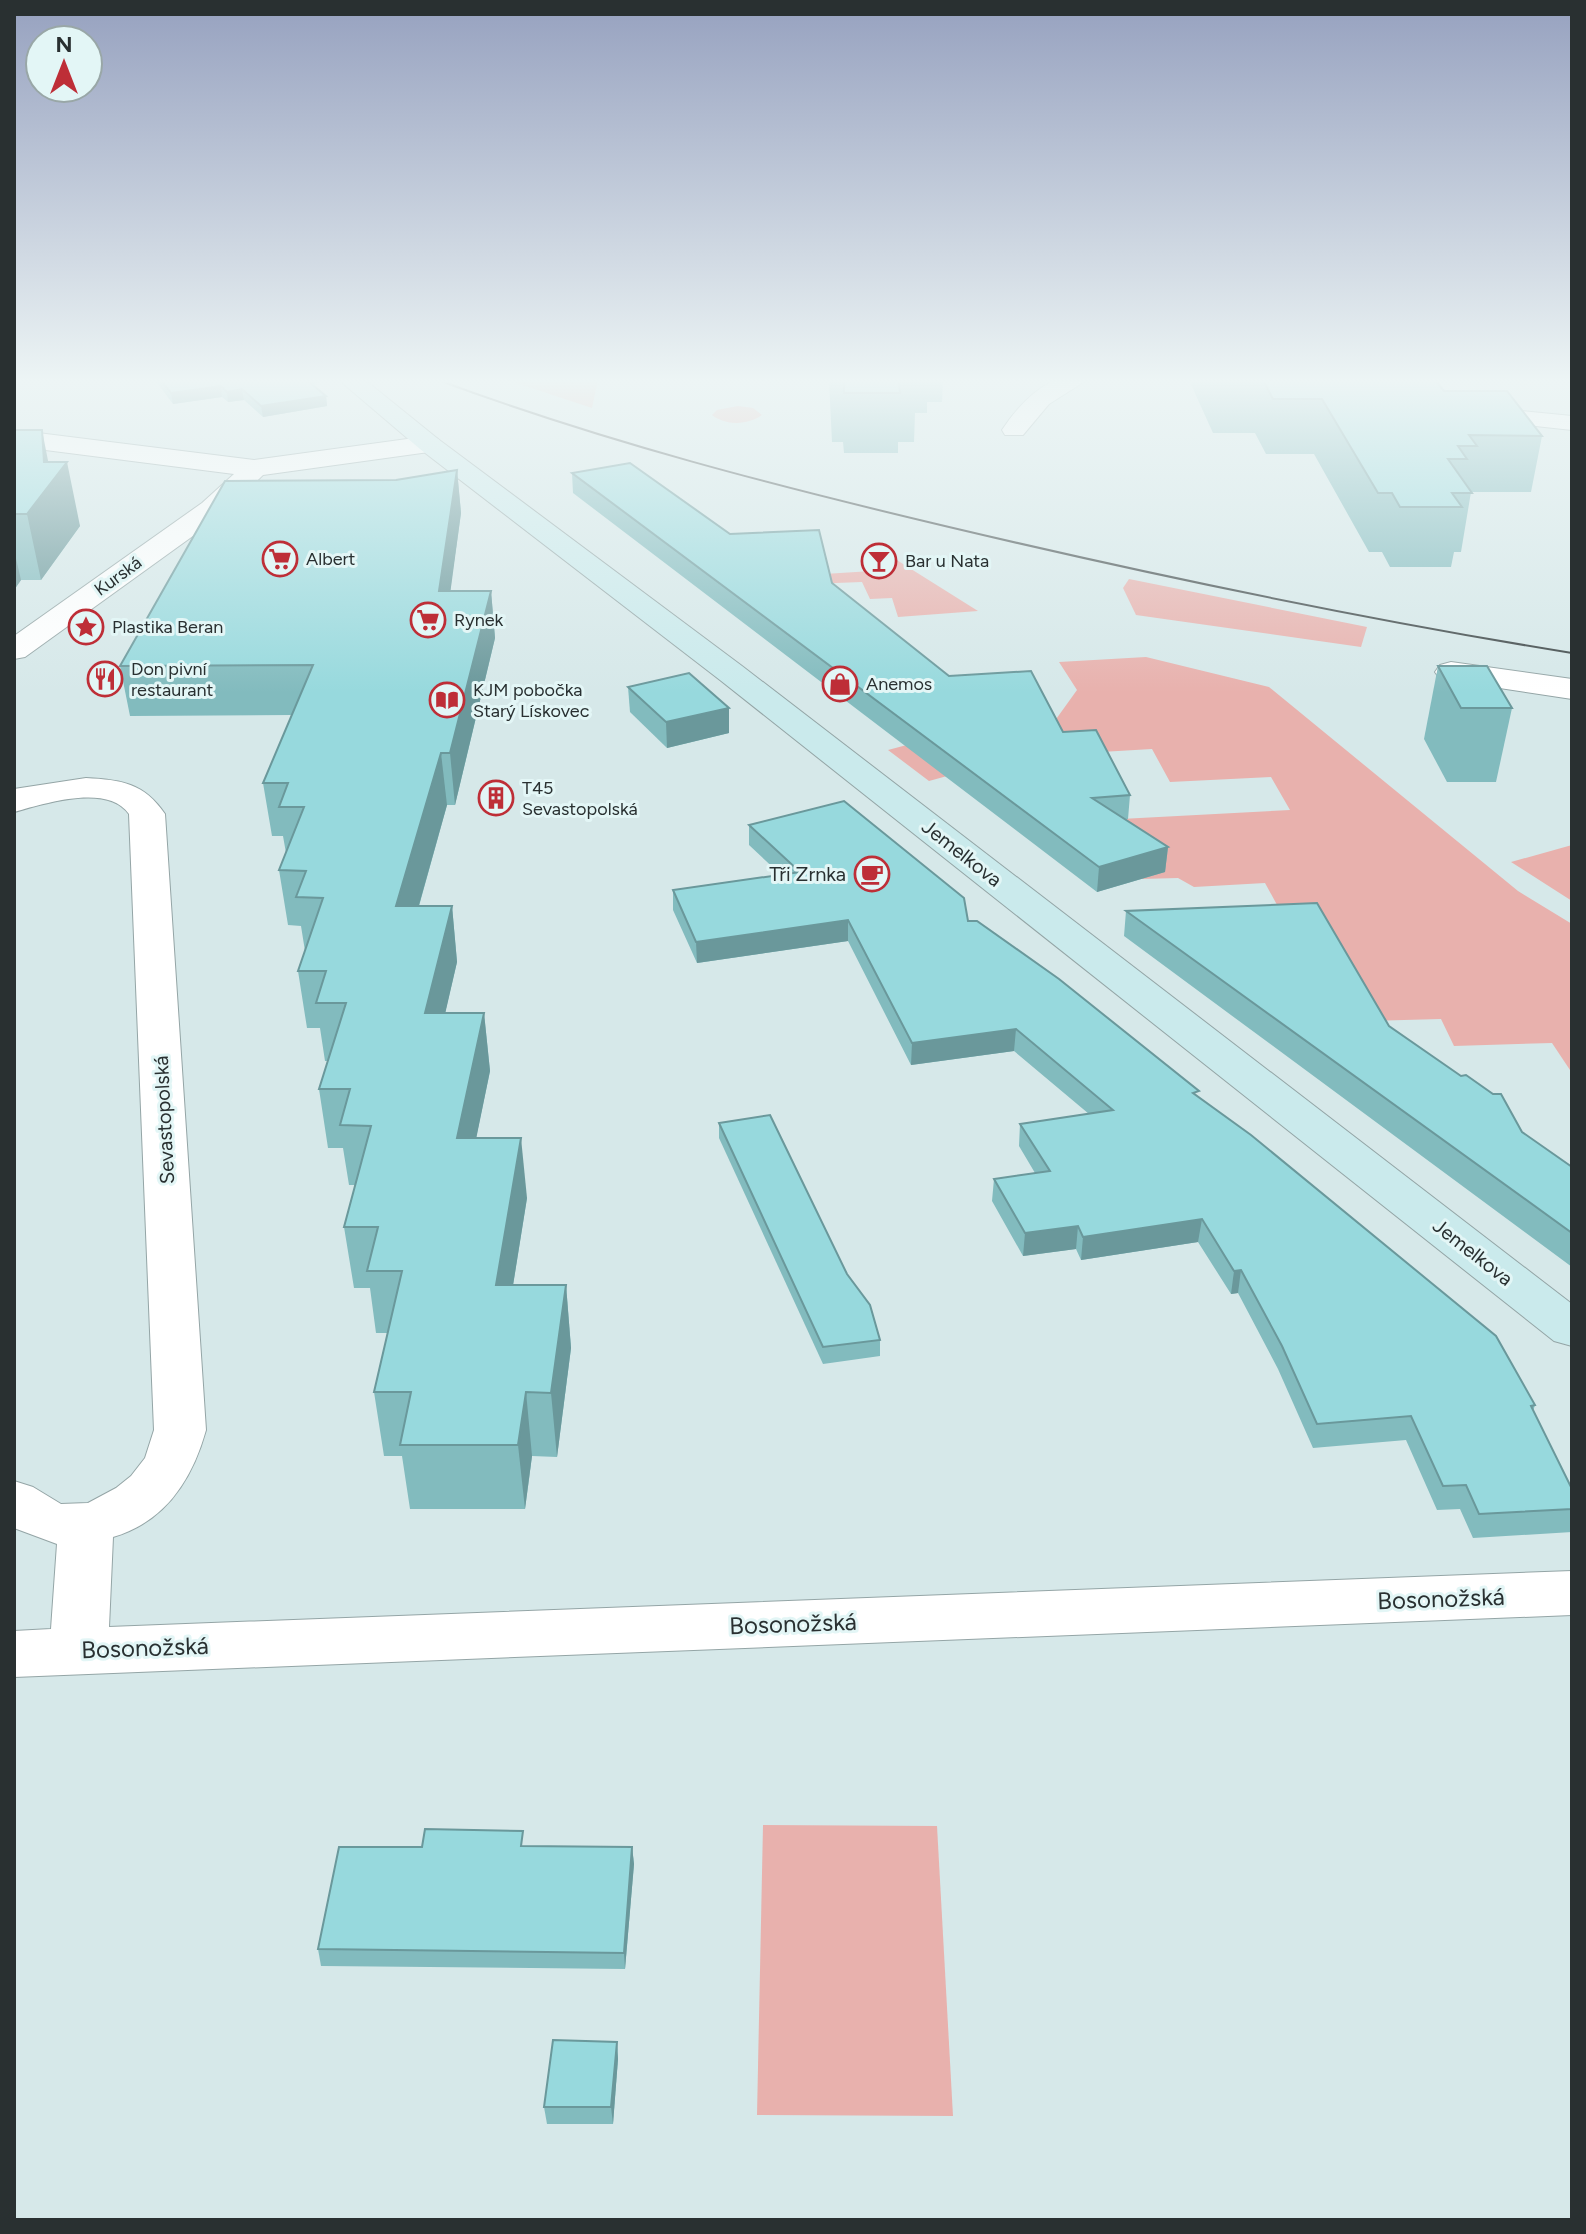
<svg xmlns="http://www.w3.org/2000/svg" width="1586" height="2234" viewBox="0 0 1586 2234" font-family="Figtree,sans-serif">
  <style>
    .green { fill: #e8b1ad }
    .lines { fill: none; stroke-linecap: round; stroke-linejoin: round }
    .street-casing { stroke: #94a5a6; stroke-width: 2 }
    .secondary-casing { stroke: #94a5a6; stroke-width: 2 }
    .street { fill: #fff; fill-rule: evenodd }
    .secondary { fill: #caeaec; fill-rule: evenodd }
    .tram { stroke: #40494a; stroke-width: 2 }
    .wall { fill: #82bbbe }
    .shaded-wall { fill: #6a989b }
    .building { fill: #97d9dd; stroke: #6a989b; stroke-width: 2 }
    .labels { text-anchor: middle; stroke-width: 6; stroke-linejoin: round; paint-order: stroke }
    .far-poi-label { font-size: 18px; fill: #293031; stroke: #e3f6f6; text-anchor: start }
    .far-street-label { font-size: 18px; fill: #293031; stroke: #e3f6f6 }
    .street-label { font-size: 20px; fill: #293031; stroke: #e3f6f6 }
    .poi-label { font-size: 20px; fill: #293031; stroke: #e3f6f6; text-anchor: end }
    .near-street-label { font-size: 24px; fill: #293031; stroke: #e3f6f6 }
  </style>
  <rect width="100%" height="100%" fill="#d6e8e9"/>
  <g class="green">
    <polygon points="507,380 598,380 592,408"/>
    <path d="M738,406L753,408L762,415C748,425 726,426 712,415L717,410Z"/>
    <polygon points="876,547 978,611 898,617 892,598 870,599 862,582 758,586 824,574 888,570"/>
    <polygon points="1129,579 1367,627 1361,647 1136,615 1123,588"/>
    <polygon points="1146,657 1269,687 1518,891 1572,924 1572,1073 1552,1043 1454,1046 1441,1019 1367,1021 1282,914 1265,883 1194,887 1178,878 1140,879 1161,872 1102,820 1290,810 1271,777 1170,782 1152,749 1016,757 929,781 888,750 974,727 1054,722 1077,690 1059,662"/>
    <polygon points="1572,845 1572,901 1511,862"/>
    <polygon points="763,1825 937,1826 953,2116 757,2115"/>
  </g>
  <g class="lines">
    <g class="street-casing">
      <g id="street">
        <path d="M1055,380H1087L1049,404L1023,435H1005L1002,430C1016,409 1032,391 1055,380Z"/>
        <polygon points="1471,406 1572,416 1572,430 1462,418 1459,413 1462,408"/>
        <polygon points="14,430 254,460 429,436 438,439 442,444 438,449 429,452 263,475 222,515 25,657 14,659 14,636 202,503 234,474 14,446"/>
        <polygon points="1451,662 1572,679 1572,699 1440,679 1435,672 1440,665"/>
        <path d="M86,778C122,780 144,783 165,814L206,1430C192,1480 165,1522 113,1537L109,1627L1572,1571V1615L14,1677V1631L51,1629L57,1544L14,1528V1481L33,1487L61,1504L88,1503L116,1488L131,1476L145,1458L154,1430L129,814C107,783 44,804 14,812V789Z"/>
      </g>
    </g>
    <g class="secondary-casing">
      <polygon id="secondary" points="339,380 365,380 438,439 742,666 1572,1304 1572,1346 1554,1341 720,680 420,449"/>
    </g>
    <use href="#street" class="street"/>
    <use href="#secondary" class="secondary"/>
    <path class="tram" d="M438,380C605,442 776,486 949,527C1156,576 1363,619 1572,653"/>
  </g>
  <g class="wall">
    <polygon points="155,380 316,380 317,383 311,384 326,396 327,406 263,417 244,400 228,402 222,397 173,404"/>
    <polygon points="829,380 943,380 942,402 927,402 927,413 915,413 914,442 898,442 898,453 844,453 843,442 832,442"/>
    <polygon points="1189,380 1435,380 1444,391 1542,436 1531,492 1471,492 1461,552 1454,552 1451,567 1390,567 1382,552 1369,552 1314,454 1266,454 1255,433 1213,433"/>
    <polygon points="14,430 48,462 80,526 41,580 21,580 14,590"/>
    <polygon points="457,470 461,513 450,591 491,591 495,638 455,805 447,805 419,906 452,906 457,962 445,1013 484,1013 490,1071 476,1138 527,1198 513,1285 566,1285 571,1348 557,1457 532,1456 525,1509 410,1509 402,1456 384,1456 374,1392 388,1333 376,1333 370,1288 354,1288 344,1227 355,1185 349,1185 343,1148 328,1148 319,1089 328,1061 325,1061 320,1028 307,1028 298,971 305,951 301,926 288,925 279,870 286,853 283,836 272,836 263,783 292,715 130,716 120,666 396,480"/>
    <polygon points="572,473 730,534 949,676 1063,732 1130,795 1128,819 1124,819 1168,847 1165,872 1097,892 573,493"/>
    <polygon points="1438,666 1512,708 1496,782 1447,782 1424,739"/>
    <polygon points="628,687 729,733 667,748 630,712"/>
    <polygon points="749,825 968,921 1198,1097 1535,1405 1533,1411 1572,1489 1572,1532 1473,1538 1460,1509 1437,1510 1406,1440 1313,1448 1278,1369 1238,1293 1231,1294 1198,1242 1081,1260 1076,1249 1023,1256 992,1201 994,1179 1035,1173 1019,1146 1020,1124 1089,1114 1014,1051 911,1065 848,941 697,963 673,910 673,890 781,875 749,845"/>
    <polygon points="1126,911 1389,1026 1522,1132 1572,1167 1572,1267 1124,936"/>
    <polygon points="719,1123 847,1274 880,1340 880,1356 823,1364 719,1138"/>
    <polygon points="525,1846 632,1847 634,1864 625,1969 321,1966 318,1949"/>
    <polygon points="617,2042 618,2059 613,2124 547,2124 544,2107"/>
  </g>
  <g class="shaded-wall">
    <polygon points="301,380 316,380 317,383 302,385"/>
    <polygon points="221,386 222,397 173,404 171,393"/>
    <polygon points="242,389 244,400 228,402 227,392"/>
    <polygon points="326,396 327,406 263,417 261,406"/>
    <polygon points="42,430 52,481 67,462 80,526 41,580 27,514 44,462"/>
    <polygon points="457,470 461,513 444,639 439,591"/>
    <polygon points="14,550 21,580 14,590"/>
    <polygon points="491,591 495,638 455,805 450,753"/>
    <polygon points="729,708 729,733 667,748 666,722"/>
    <polygon points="441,753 447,805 403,962 396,906"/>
    <polygon points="1168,847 1165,872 1097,892 1099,867"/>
    <polygon points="452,906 457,962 432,1071 425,1013"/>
    <polygon points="848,920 848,941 697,963 696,942"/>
    <polygon points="484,1013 490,1071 464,1198 457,1138"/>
    <polygon points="1016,1029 1014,1051 911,1065 912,1043"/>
    <polygon points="521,1138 527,1198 503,1348 496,1285"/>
    <polygon points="1202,1219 1198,1242 1081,1260 1083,1237"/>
    <polygon points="1078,1226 1076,1249 1023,1256 1025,1233"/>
    <polygon points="1241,1270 1238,1293 1231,1294 1234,1271"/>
    <polygon points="566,1285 571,1348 557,1457 551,1393"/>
    <polygon points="526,1392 532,1456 525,1509 518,1445"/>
    <polygon points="632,1847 634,1864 625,1969 624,1953"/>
    <polygon points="617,2042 618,2059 613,2124 611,2107"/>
  </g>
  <g class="building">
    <polygon points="161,380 307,380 326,396 261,406 242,389 227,392 221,386 171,393"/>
    <polygon points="832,380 916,380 916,382 899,382 900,393 844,393 844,382 832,382"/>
    <polygon points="1263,380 1435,380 1444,391 1507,391 1542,436 1469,435 1477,446 1458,446 1467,459 1448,459 1472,493 1452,493 1462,507 1400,507 1392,493 1378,493 1322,399 1273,399"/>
    <polygon points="14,430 42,430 44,462 67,462 27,514 14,514"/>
    <polygon points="630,463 730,534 819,530 832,583 949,676 1031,671 1063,732 1096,730 1130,795 1092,798 1168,847 1099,867 572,473"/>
    <polygon points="457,470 439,591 491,591 450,753 441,753 396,906 452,906 425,1013 484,1013 457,1138 521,1138 496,1285 566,1285 551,1393 526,1392 518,1445 400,1445 411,1392 374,1392 402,1271 367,1271 378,1227 344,1227 371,1126 340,1125 350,1089 319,1089 346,1003 316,1003 326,971 298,971 323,898 296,897 306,871 279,870 304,807 279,807 288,783 263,783 313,665 120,666 225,481 396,480"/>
    <polygon points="1438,666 1487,666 1512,708 1461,708"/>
    <polygon points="689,673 729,708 666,722 628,687"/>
    <polygon points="844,801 964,898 968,921 977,921 1059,979 1199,1091 1193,1093 1251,1135 1496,1336 1535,1405 1531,1406 1572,1489 1572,1509 1479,1514 1466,1485 1443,1486 1411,1416 1317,1424 1282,1346 1241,1270 1234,1271 1202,1219 1083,1237 1078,1226 1025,1233 994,1179 1050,1171 1020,1124 1113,1110 1016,1029 912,1043 848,920 696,942 673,890 800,872 749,825"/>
    <polygon points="1317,903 1389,1026 1461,1076 1466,1075 1493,1094 1501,1094 1522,1132 1572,1167 1572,1233 1126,911"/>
    <polygon points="770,1115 847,1274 870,1305 880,1340 823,1347 719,1123"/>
    <polygon points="425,1829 523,1831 521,1846 632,1847 624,1953 318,1949 339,1847 422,1847"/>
    <polygon points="553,2040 617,2042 611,2107 544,2107"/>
  </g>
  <linearGradient id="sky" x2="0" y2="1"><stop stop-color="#96a1bf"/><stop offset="0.55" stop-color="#edf5f5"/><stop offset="1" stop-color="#edf5f5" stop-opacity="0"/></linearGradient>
  <rect width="1586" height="693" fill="url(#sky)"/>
  <defs>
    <g id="supermarket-ring" transform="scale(1.8)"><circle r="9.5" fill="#e3f6f6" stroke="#be2e37" stroke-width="1.5"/><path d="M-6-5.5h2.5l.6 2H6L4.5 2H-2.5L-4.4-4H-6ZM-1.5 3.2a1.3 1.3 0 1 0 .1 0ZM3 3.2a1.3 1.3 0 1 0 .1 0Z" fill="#be2e37"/></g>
    <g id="bar-ring" transform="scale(1.8)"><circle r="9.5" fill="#e3f6f6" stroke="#be2e37" stroke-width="1.5"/><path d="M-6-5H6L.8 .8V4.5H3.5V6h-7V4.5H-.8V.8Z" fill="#be2e37"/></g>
    <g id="sight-ring" transform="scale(1.8)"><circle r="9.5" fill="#e3f6f6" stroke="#be2e37" stroke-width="1.5"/><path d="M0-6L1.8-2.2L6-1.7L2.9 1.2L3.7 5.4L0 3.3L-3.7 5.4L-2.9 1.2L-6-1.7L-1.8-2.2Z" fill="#be2e37"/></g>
    <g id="restaurant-ring" transform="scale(1.8)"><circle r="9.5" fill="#e3f6f6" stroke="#be2e37" stroke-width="1.5"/><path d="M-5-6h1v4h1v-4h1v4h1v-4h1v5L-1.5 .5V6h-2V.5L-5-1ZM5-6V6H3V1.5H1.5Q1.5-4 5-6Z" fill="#be2e37"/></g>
    <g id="shop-ring" transform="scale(1.8)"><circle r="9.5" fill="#e3f6f6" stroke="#be2e37" stroke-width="1.5"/><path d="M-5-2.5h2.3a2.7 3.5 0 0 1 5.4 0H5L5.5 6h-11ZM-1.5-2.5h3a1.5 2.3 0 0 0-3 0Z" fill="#be2e37"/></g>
    <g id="library-ring" transform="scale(1.8)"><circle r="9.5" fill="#e3f6f6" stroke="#be2e37" stroke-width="1.5"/><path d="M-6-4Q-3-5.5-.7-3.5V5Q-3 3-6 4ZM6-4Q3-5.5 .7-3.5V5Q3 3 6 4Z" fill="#be2e37"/></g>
    <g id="building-ring" transform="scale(1.8)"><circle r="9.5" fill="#e3f6f6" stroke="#be2e37" stroke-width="1.5"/><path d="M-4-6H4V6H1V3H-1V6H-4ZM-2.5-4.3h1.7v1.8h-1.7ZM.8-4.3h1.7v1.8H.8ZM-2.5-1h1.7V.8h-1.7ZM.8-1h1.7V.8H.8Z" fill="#be2e37"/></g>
    <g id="cafe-ring" transform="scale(1.8)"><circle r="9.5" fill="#e3f6f6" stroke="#be2e37" stroke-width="1.5"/><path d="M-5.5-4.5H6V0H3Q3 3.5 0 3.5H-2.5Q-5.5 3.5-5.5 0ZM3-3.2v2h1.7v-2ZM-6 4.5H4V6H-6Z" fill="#be2e37"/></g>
  </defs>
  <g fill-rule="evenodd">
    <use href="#supermarket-ring" x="280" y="559"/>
    <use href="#bar-ring" x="879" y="561"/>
    <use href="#supermarket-ring" x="428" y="620"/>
    <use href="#sight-ring" x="86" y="627"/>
    <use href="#restaurant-ring" x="105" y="679"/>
    <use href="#shop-ring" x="840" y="684"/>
    <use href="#library-ring" x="447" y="700"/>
    <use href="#building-ring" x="496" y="798"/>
    <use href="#cafe-ring" x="872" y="874"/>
  </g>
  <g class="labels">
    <g class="far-poi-label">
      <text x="306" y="565">Albert</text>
      <text x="905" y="567">Bar u Nata</text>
      <text x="454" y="626">Rynek</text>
      <text x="112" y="633">Plastika Beran</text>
      <text x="131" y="675">Don pivní<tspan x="131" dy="21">restaurant</tspan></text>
      <text x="866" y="690">Anemos</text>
      <text x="473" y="696">KJM pobočka<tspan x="473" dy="21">Starý Lískovec</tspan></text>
      <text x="522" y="794">T45<tspan x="522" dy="21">Sevastopolská</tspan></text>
    </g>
    <g class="far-street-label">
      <text transform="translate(118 576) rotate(-36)" y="6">Kurská</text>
    </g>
    <g class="street-label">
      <text transform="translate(962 853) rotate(38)" y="7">Jemelkova</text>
      <text transform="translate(164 1120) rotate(-93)" y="7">Sevastopolská</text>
      <text transform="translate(1473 1252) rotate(38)" y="7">Jemelkova</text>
    </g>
    <g class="poi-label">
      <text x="846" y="881">Tři Zrnka</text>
    </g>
    <g class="near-street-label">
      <text transform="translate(1441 1599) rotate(-2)" y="8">Bosonožská</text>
      <text transform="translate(793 1624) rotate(-2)" y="8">Bosonožská</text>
      <text transform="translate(145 1648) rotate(-2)" y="8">Bosonožská</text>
    </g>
  </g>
  <rect width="1586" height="2234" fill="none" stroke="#293031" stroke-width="32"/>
  <g transform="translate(64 64)"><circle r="38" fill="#e3f6f6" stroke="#99a7a7" stroke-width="2"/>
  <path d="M0-6L14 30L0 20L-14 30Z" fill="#be2e37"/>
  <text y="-12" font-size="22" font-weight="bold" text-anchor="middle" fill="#293031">N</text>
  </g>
</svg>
